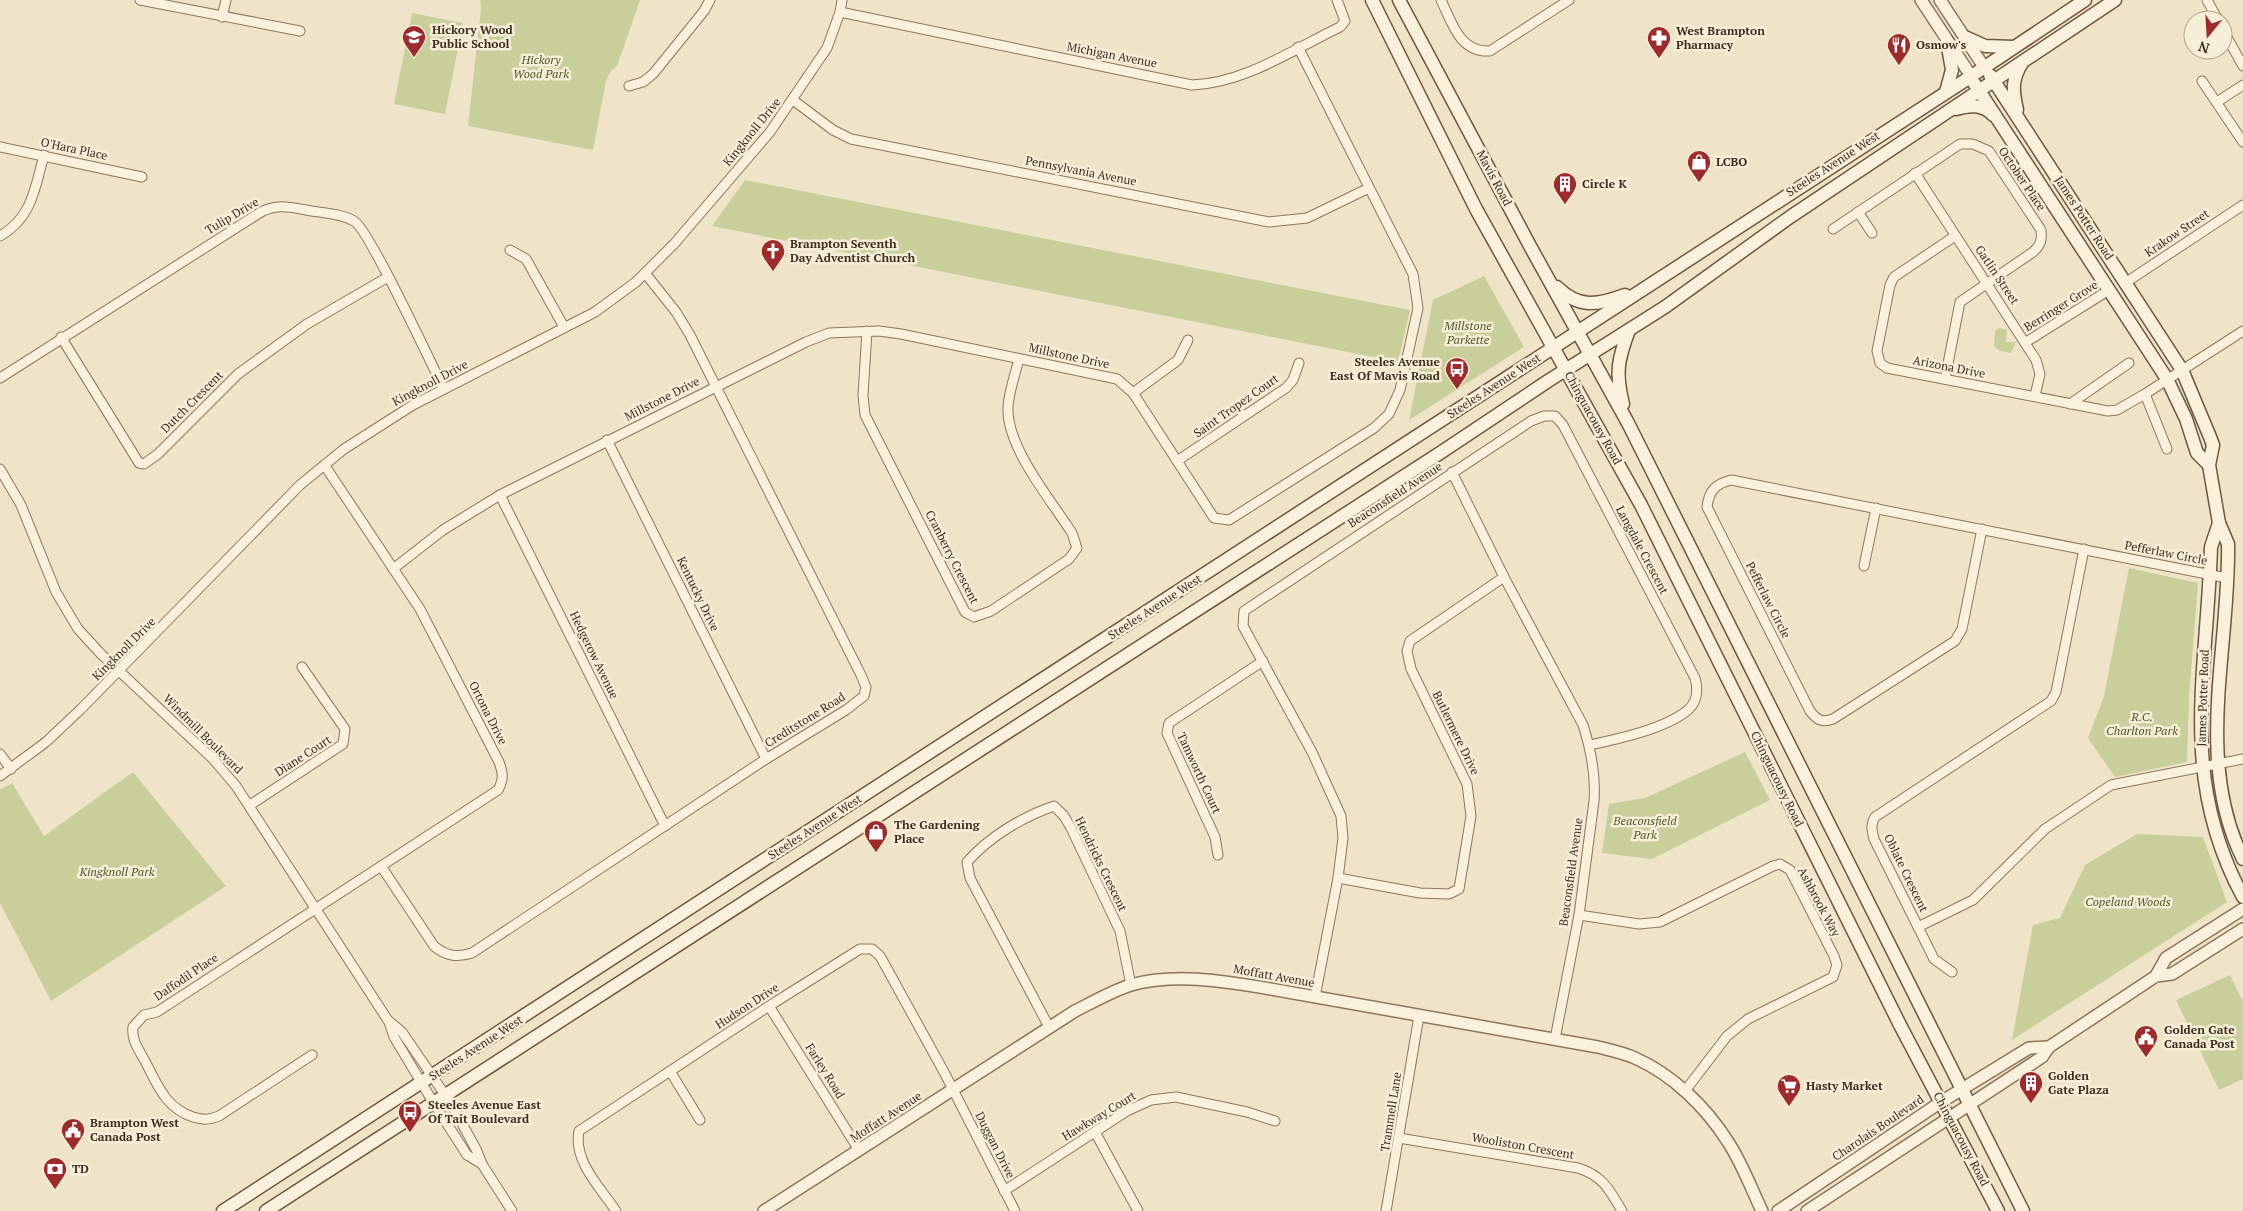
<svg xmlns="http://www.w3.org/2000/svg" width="2243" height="1211" viewBox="0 0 2243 1211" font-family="'PT Serif',serif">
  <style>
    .green { fill: #c9cf9b }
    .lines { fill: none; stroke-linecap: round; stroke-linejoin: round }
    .minor-casing { stroke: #8d765c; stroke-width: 11 }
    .tertiary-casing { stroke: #8d765c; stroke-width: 14 }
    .secondary-casing { stroke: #6f573f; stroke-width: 15 }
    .minor { stroke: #faf1dc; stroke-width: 9 }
    .tertiary { stroke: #faf1dc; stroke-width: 11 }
    .secondary { stroke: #faf1dc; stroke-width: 12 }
    .labels { text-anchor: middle; stroke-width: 5; stroke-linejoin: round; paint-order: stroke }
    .poi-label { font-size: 12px; font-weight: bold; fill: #3d2e20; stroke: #f7eed8; text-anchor: start }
    .street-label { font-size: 12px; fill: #3d2e20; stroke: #f7eed8 }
    .park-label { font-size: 12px; font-style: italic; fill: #4d5a26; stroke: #f7eed8 }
  </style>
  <rect width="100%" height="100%" fill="#f0e4c8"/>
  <g class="green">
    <polygon points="480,0 640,0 617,66 610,72 606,81 593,150 468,126 481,8"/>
    <polygon points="412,13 463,23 445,114 394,104"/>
    <polygon points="745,180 1410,310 1398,362 712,226"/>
    <polygon points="1484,276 1524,347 1409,420 1433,300"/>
    <polygon points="1999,328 2007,330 2006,342 2016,342 2011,353 2000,351 1994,346 1995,331"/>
    <polygon points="2129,568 2198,583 2189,698 2187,762 2115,777 2088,738 2104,696"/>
    <polygon points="1745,752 1770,800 1652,859 1602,853 1609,804 1645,798"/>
    <polygon points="133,772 226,886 51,1001 0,903 0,790 12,783 44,836"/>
    <polygon points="2137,834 2203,837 2227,902 2012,1040 2033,925 2060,918 2085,865"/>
    <polygon points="2230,975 2243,1002 2243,1079 2219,1090 2176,1000"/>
  </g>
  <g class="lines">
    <g class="minor-casing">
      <g id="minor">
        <polyline points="140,0 300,31"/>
        <path d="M1441,0C1452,23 1460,53 1490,51L1569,0"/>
        <polyline points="2207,0 2218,20"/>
        <path d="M840,12L1192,85C1245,83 1294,49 1340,27L1345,21L1337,0"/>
        <polyline points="222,17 226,0"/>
        <polyline points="2223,30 2243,66"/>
        <polyline points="2202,81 2243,142"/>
        <polyline points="629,86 643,82 653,74 704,11 710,0"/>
        <polyline points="793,100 833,130 851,139 1269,222 1307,218 1369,188"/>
        <polyline points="2217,102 2243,85"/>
        <polyline points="0,147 142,177"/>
        <polyline points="1915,173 2036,360 2040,374 2035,396"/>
        <polyline points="1858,212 1872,233"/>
        <path d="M1833,229L1960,144H1973L1989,151L2041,230C2042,240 2041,245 2033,252L1960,302L1945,379"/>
        <path d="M0,236C32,218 35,188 44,155"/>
        <polyline points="1955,236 1894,277 1890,285 1877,351 1880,363 1887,368 2108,411 2117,410 2145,394 2243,331"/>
        <polyline points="510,250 526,259 564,327"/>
        <polyline points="2125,283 2243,205"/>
        <path d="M867,331L863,395L865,415L965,612L974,617L991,611L1069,559L1077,548L1072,533C1051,500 1006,447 1008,407C1009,391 1015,375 1019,359"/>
        <polyline points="61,337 139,463 144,464 158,454 238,374 307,324 388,277"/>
        <polyline points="2026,342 2109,290"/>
        <path d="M0,378L261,212C277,204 289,207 306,210C321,213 340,213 354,221C369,229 431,364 444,389"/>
        <polyline points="1133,393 1178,360 1188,340"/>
        <polyline points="2145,394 2167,449"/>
        <polyline points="2070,404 2129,363"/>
        <polyline points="607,440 766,759"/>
        <polyline points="1177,461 1286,388 1293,380 1299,363"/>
        <polyline points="0,469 21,505 56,592 78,629 101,654 213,759 236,786 389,1022 394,1037 433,1102 467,1155 482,1164"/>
        <path d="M1452,472L1504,577L1583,725C1591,750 1596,775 1594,801L1579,915L1555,1039"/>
        <polyline points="500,495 665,826"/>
        <path d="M1982,529L1962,629L1955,641L1833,719C1822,723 1817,720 1810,711L1707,507C1709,491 1715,484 1731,480L2227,578"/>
        <polyline points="1864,566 1876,508"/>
        <polyline points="393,569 443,530 500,495 806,342 829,333 879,331 901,334 1117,379 1133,393 1214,518 1229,520 1374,428 1389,414 1400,390 1418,308 1413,274 1298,47"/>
        <polyline points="0,754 11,769"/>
        <polyline points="0,776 46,742 81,709 300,485 344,449 413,405 595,312 636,282 674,244 770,132 827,48 840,12 842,0"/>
        <polyline points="250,805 343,744 345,729 302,667"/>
        <polyline points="1218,855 1215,837 1167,733 1169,723 1263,661"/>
        <path d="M381,866L434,946C446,956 457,958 472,953L766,759L846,710L864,696L866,687L861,675L690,335L676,312L645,273"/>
        <polyline points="1338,878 1420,893 1449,894 1459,889 1471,816 1467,784 1411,669 1407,651 1410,641 1504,577"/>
        <polyline points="1579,915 1639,924 1660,922 1773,866 1780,864 1790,870 1834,956 1837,965 1833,977 1748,1019 1727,1036 1685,1091"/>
        <polyline points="1918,927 1973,900 2045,829 2111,785 2243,759"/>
        <path d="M1952,972L1934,959L1874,839C1872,830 1870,825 1875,817L2051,701L2056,692L2084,549"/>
        <path d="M1315,997L1338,878L1343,838L1341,816L1312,752L1243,626L1244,611L1531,421L1544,416H1555L1563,425L1695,678C1698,689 1698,701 1688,710C1665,729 1618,739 1590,745"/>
        <polyline points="769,1006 859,1150"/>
        <polyline points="390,1022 402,1032 452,1105 477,1151 482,1164 512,1211"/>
        <path d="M1049,1027L970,878L967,862C989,837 1022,817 1054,806L1064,816L1071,828L1120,931L1131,985"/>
        <path d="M312,1055L219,1116C209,1120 203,1120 193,1117C166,1108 158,1086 146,1063C140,1051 131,1041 133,1027L144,1015L157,1012L498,790C504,779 503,773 499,762L420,609L325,466"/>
        <polyline points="670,1071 700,1120"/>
        <polyline points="1095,1132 1138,1211"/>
        <path d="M1399,1138L1578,1168C1603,1176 1609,1189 1622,1211"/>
        <polyline points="1004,1191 1127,1111 1151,1100 1176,1097 1247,1112 1275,1121"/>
        <path d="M616,1211C600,1187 573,1161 579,1131L769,1006L860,949H872L880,956L944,1072L1015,1211"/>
        <polyline points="1386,1211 1419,1016"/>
      </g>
    </g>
    <g class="tertiary-casing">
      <g id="tertiary">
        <polyline points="1921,0 1971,76"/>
        <polyline points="1940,0 1984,67"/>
        <polyline points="2156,976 2172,974 2243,929"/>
        <path d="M764,1211L1075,1011C1093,1002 1112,991 1131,985C1175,973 1222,981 1265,988L1598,1047C1610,1050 1624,1053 1635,1058C1673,1075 1706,1107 1728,1142C1742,1163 1751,1188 1762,1211"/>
        <polyline points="1778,1211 1941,1102 2029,1048 2049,1047"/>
        <polyline points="1807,1211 2042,1057 2049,1047 2156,976 2166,958 2243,909"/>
      </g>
    </g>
    <g class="secondary-casing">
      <g id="secondary">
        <polyline points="1372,0 1476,209 1641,505 1900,1025 1998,1211"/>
        <polyline points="1399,0 1530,246 1628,423 2023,1211"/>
        <polyline points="1965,37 1985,46 2014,47"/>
        <path d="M1990,75L2182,370L2210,437L2213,445L2209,465L2219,523L2228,544C2230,648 2194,760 2243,859"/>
        <polyline points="1974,83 2167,379 2186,419 2197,453 2209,465"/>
        <polyline points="1946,92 1952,70 1947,41"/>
        <path d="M1956,109C1970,105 1983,104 1993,115"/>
        <path d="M2017,110C2013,92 2011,80 2022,63"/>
        <path d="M1557,287C1579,309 1598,305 1625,295"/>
        <path d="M1623,404C1615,373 1618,359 1629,330"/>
        <path d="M2219,523L2211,547C2207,675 2178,777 2243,897"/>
        <polyline points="223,1211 1964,81 2085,0"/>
        <polyline points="266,1211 1440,453 1548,381 1665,307 1790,217 2115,0"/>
      </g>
    </g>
    <use href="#minor" class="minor"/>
    <use href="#tertiary" class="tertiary"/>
    <use href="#secondary" class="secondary"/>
  </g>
  <defs>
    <g id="school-pin" transform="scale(1.25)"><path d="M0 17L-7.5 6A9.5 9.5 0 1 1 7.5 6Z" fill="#9e2a2b" stroke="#f7eed8"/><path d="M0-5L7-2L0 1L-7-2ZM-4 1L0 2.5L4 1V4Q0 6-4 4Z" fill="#fff"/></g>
    <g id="pharmacy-pin" transform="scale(1.25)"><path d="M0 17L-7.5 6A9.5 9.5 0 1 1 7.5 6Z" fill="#9e2a2b" stroke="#f7eed8"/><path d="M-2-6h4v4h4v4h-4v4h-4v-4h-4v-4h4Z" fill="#fff"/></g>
    <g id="restaurant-pin" transform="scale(1.25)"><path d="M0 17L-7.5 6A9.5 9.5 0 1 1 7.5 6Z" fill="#9e2a2b" stroke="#f7eed8"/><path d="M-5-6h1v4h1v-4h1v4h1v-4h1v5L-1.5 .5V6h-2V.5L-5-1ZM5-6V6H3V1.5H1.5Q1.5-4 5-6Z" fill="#fff"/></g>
    <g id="shop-pin" transform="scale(1.25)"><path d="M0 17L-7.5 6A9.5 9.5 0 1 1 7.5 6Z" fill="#9e2a2b" stroke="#f7eed8"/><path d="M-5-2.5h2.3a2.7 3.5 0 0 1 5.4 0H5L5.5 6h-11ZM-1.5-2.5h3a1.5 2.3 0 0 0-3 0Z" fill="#fff"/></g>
    <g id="building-pin" transform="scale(1.25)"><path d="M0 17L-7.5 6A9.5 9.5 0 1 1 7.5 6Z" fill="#9e2a2b" stroke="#f7eed8"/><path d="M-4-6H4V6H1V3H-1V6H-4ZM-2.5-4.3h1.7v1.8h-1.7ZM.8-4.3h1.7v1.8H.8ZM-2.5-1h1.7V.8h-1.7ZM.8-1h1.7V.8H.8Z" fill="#fff"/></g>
    <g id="church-pin" transform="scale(1.25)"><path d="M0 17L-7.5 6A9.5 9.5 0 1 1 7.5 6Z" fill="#9e2a2b" stroke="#f7eed8"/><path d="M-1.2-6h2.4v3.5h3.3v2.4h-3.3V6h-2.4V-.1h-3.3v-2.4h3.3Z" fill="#fff"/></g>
    <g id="bus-pin" transform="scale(1.25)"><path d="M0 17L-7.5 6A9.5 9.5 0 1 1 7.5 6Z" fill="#9e2a2b" stroke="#f7eed8"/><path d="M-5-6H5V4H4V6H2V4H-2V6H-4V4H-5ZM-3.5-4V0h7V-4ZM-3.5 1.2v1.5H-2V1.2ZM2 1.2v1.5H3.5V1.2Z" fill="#fff"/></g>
    <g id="civic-pin" transform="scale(1.25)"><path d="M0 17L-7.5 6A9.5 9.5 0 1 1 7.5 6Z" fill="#9e2a2b" stroke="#f7eed8"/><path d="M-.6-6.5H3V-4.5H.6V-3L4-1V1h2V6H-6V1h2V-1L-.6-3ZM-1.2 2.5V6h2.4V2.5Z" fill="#fff"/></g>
    <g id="supermarket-pin" transform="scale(1.25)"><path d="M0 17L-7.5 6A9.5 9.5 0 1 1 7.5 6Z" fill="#9e2a2b" stroke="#f7eed8"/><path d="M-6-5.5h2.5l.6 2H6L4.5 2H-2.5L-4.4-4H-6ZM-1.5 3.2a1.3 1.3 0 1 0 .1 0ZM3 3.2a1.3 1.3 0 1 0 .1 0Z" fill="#fff"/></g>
    <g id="bank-pin" transform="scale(1.25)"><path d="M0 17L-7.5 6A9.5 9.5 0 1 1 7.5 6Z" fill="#9e2a2b" stroke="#f7eed8"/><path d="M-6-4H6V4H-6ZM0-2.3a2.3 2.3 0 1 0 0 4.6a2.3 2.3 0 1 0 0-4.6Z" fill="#fff"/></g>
  </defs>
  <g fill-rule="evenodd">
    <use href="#school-pin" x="414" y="37"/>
    <use href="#pharmacy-pin" x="1659" y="38"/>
    <use href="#restaurant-pin" x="1899" y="45"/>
    <use href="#shop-pin" x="1699" y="162"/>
    <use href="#building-pin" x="1565" y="184"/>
    <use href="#church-pin" x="773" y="251"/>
    <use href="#bus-pin" x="1457" y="369"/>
    <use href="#shop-pin" x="876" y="832"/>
    <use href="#civic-pin" x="2146" y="1037"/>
    <use href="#building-pin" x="2031" y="1083"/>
    <use href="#supermarket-pin" x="1789" y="1086"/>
    <use href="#bus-pin" x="410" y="1112"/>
    <use href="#civic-pin" x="73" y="1130"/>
    <use href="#bank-pin" x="55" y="1169"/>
  </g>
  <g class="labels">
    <g class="poi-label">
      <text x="432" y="34">Hickory Wood<tspan x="432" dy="14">Public School</tspan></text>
      <text x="1676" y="35">West Brampton<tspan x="1676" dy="14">Pharmacy</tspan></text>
      <text x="1916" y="49">Osmow's</text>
      <text x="1716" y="166">LCBO</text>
      <text x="1582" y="188">Circle K</text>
      <text x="790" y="248">Brampton Seventh<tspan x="790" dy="14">Day Adventist Church</tspan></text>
      <text x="1440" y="366" text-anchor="end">Steeles Avenue<tspan x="1440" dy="14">East Of Mavis Road</tspan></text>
      <text x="894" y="829">The Gardening<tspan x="894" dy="14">Place</tspan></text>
      <text x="2164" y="1034">Golden Gate<tspan x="2164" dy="14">Canada Post</tspan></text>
      <text x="2048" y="1080">Golden<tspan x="2048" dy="14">Gate Plaza</tspan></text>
      <text x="1806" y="1090">Hasty Market</text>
      <text x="428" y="1109">Steeles Avenue East<tspan x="428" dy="14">Of Tait Boulevard</tspan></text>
      <text x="90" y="1127">Brampton West<tspan x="90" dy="14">Canada Post</tspan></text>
      <text x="72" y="1173">TD</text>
    </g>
    <g class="street-label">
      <text transform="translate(1112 55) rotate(11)" y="4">Michigan Avenue</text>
      <text transform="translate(752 132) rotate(-51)" y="4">Kingknoll Drive</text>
      <text transform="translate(74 149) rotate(12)" y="4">O'Hara Place</text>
      <text transform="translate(1833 164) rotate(-33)" y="4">Steeles Avenue West</text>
      <text transform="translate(1081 171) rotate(11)" y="4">Pennsylvania Avenue</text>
      <text transform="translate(1494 178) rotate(62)" y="4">Mavis Road</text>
      <text transform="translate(2022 179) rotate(56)" y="4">October Place</text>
      <text transform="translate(232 216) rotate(-31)" y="4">Tulip Drive</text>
      <text transform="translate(2084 218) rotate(57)" y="4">James Potter Road</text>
      <text transform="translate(2177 233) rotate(-34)" y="4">Krakow Street</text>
      <text transform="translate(1997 275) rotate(56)" y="4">Gatlin Street</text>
      <text transform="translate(2061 306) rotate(-32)" y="4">Berringer Grove</text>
      <text transform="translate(1069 356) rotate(12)" y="4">Millstone Drive</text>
      <text transform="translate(1949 367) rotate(11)" y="4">Arizona Drive</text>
      <text transform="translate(430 383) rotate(-28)" y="4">Kingknoll Drive</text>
      <text transform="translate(1494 386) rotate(-33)" y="4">Steeles Avenue West</text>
      <text transform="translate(662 399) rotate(-27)" y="4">Millstone Drive</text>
      <text transform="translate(192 402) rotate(-45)" y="4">Dutch Crescent</text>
      <text transform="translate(1236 406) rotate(-35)" y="4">Saint Tropez Court</text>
      <text transform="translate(1593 418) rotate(61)" y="4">Chinguacousy Road</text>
      <text transform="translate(1395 495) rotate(-33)" y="4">Beaconsfield Avenue</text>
      <text transform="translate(1642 550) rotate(62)" y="4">Langdale Crescent</text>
      <text transform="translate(2166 553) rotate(11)" y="4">Pefferlaw Circle</text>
      <text transform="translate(952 557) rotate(63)" y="4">Cranberry Crescent</text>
      <text transform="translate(698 594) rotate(64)" y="4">Kentucky Drive</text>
      <text transform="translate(1768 600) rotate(63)" y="4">Pefferlaw Circle</text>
      <text transform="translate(1155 607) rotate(-33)" y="4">Steeles Avenue West</text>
      <text transform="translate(124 649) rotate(-45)" y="4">Kingknoll Drive</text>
      <text transform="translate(594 655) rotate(64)" y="4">Hedgerow Avenue</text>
      <text transform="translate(2203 698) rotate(-88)" y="4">James Potter Road</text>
      <text transform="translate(488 713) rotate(63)" y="4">Ortona Drive</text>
      <text transform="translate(805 720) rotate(-32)" y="4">Creditstone Road</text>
      <text transform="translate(1456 733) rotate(64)" y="4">Butlermere Drive</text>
      <text transform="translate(203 734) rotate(45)" y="4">Windmill Boulevard</text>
      <text transform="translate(303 756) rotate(-33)" y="4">Diane Court</text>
      <text transform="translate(1199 773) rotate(65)" y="4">Tamworth Court</text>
      <text transform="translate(1777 779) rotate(64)" y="4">Chinguacousy Road</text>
      <text transform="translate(815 827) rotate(-33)" y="4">Steeles Avenue West</text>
      <text transform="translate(1101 864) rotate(64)" y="4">Hendricks Crescent</text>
      <text transform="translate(1571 872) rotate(-82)" y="4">Beaconsfield Avenue</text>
      <text transform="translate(1906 873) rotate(64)" y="4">Oblate Crescent</text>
      <text transform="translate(1819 902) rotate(62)" y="4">Ashbrook Way</text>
      <text transform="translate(1274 976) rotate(10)" y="4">Moffatt Avenue</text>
      <text transform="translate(186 977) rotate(-34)" y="4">Daffodil Place</text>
      <text transform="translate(747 1006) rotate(-33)" y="4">Hudson Drive</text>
      <text transform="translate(476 1048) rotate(-33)" y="4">Steeles Avenue West</text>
      <text transform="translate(825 1071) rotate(58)" y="4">Farley Road</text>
      <text transform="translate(1391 1112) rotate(-81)" y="4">Trammell Lane</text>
      <text transform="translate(1099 1116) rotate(-31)" y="4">Hawkway Court</text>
      <text transform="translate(886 1117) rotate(-33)" y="4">Moffatt Avenue</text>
      <text transform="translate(1878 1128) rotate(-34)" y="4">Charolais Boulevard</text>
      <text transform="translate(1961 1139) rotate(62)" y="4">Chinguacousy Road</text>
      <text transform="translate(995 1145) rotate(63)" y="4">Duggan Drive</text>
      <text transform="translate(1523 1146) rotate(10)" y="4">Wooliston Crescent</text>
    </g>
    <g class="park-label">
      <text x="541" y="64">Hickory<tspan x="541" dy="14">Wood Park</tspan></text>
      <text x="1468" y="330">Millstone<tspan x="1468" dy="14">Parkette</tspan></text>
      <text x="2142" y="721">R.C.<tspan x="2142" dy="14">Charlton Park</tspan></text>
      <text x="1645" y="825">Beaconsfield<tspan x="1645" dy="14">Park</tspan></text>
      <text x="117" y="876">Kingknoll Park</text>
      <text x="2128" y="906">Copeland Woods</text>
    </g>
  </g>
  <g transform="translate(2208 35) rotate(198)"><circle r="24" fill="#f7eed8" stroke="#ada18e"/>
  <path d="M0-4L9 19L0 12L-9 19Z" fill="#9e2a2b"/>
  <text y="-8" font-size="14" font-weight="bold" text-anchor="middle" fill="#3d2e20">N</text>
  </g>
</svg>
